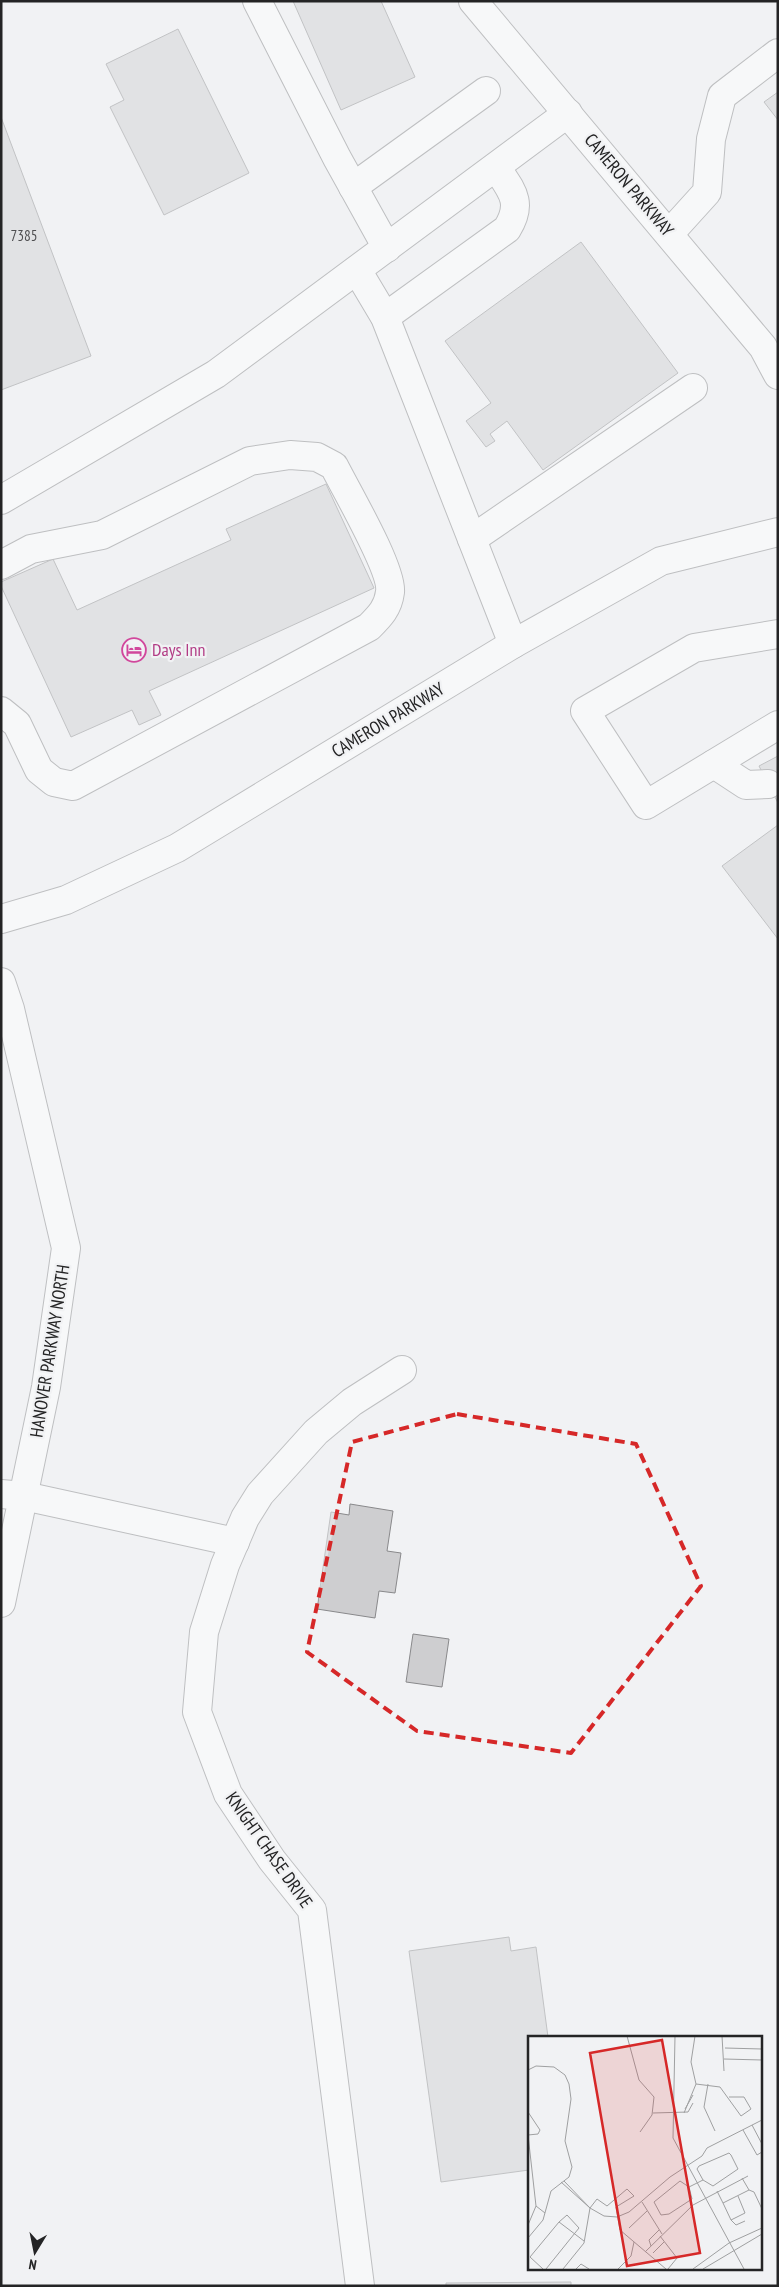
<svg xmlns="http://www.w3.org/2000/svg" width="779" height="2287" viewBox="0 0 779 2287" font-family="'PT Sans Narrow',sans-serif">
  <style>
    .building { fill: #ceced0; stroke: #89898b }
    .lines { fill: none; stroke-linecap: round; stroke-linejoin: round }
    .minor-casing { stroke: #828284; stroke-width: 30 }
    .minor { stroke: #fff; stroke-width: 28 }
    .marked { fill: none; stroke: #d62828; stroke-width: 4; stroke-dasharray: 10 6; stroke-linejoin: round }
    .labels { text-anchor: middle; stroke-width: 4.5; stroke-linejoin: round; paint-order: stroke }
    .number-label { font-size: 15px; fill: #4e4e50 }
    .street-label { font-size: 18px; fill: #242425; stroke: #f1f2f4 }
    .hotel-label { font-size: 18px; fill: #b23c85; stroke: #f1f2f4; text-anchor: start }
    .inset-road { fill: none; stroke: #9fa0a1; stroke-width: 1 }
    .view { fill: #d62828; fill-opacity: 0.15; stroke: #d62828; stroke-width: 2.5 }
    .inset-edge { fill: none; stroke: #242425; stroke-width: 2.5 }
  </style>
  <rect width="100%" height="100%" fill="#f1f2f4"/>
  <g class="building">
    <polygon points="293,1 381,1 415,77 341,110"/>
    <polygon points="178,29 249,173 164,215 110,107 124,100 106,64"/>
    <polygon points="778,92 778,120 764,102"/>
    <polygon points="1,117 91,356 1,390"/>
    <polygon points="581,242 678,373 543,470 507,421 490,434 495,441 486,447 466,421 491,403 445,341"/>
    <polygon points="326,484 374,588 149,691 161,715 139,725 132,710 71,737 1,586 1,582 53,559 77,610 231,540 226,529"/>
    <polygon points="778,756 778,803 759,766"/>
    <polygon points="778,825 778,939 722,866"/>
    <polygon points="350,1504 393,1511 387,1551 401,1553 395,1593 379,1591 375,1618 317,1609 331,1512 349,1515"/>
    <polygon points="413,1634 449,1639 442,1687 406,1682"/>
    <polygon points="509,1937 511,1951 536,1947 548,2037 529,2037 529,2170 441,2182 409,1951"/>
    <polygon points="571,2282 571,2286 446,2286 446,2283"/>
  </g>
  <g class="lines">
    <g class="minor-casing">
      <g id="minor">
        <polyline points="257,1 337,158 387,248"/>
        <polyline points="473,1 763,347 778,375"/>
        <polyline points="353,187 486,91"/>
        <polyline points="669,234 707,192 711,139 722,96 778,53"/>
        <polyline points="357,270 385,317 513,644"/>
        <path d="M385,317L507,229C524,202 511,190 496,167"/>
        <polyline points="1,500 216,374 568,113"/>
        <polyline points="472,539 693,388"/>
        <path d="M1,565L31,549L102,535L250,461L290,455L317,457L334,466C346,490 393,570 390,592C388,608 380,616 369,627L73,786L54,782L39,770L17,724L1,711"/>
        <polyline points="778,634 694,648 585,711 646,805 778,725"/>
        <polyline points="714,764 746,785 768,784"/>
        <polyline points="1,919 66,900 177,848 513,644 661,561 778,532"/>
        <polyline points="1,982 10,1009 66,1248 46,1387 1,1603"/>
        <polyline points="1,1494 24,1496 235,1542"/>
        <polyline points="360,2286 312,1910 272,1860 228,1794 197,1712 204,1632 225,1565 245,1518 260,1494 316,1432 352,1402 402,1370"/>
      </g>
    </g>
    <use href="#minor" class="minor"/>
  </g>
  <path d="M0 0H779V2287H0ZM457,1414L636,1444L701,1586L571,1753L417,1731L307,1652L352,1442Z" fill="#f1f2f4" fill-opacity=".55" fill-rule="evenodd"/>
  <path class="marked" d="M457,1414L636,1444L701,1586L571,1753L417,1731L307,1652L352,1442Z"/>
  <defs>
    <g id="hotel-ring" transform="scale(1.25)"><circle r="9.5" fill="#f1f2f4" stroke="#d1479c" stroke-width="1.5"/><path d="M-6-4.5h1.5V1H6V5H4.5V3h-9V5H-6ZM-4 0a1.8 1.8 0 1 1 3.6 0ZM.5 0V-2.5h3Q6-2.5 6 0Z" fill="#d1479c"/></g>
  </defs>
  <g fill-rule="evenodd">
    <use href="#hotel-ring" x="134" y="650"/>
  </g>
  <g class="labels">
    <g class="number-label">
      <text x="24" y="241">7385</text>
    </g>
    <g class="street-label">
      <text transform="translate(629 185) rotate(50)" y="6">CAMERON PARKWAY</text>
      <text transform="translate(388 720) rotate(-31)" y="6">CAMERON PARKWAY</text>
      <text transform="translate(50 1351) rotate(-81)" y="6">HANOVER PARKWAY NORTH</text>
      <text transform="translate(269 1850) rotate(55)" y="6">KNIGHT CHASE DRIVE</text>
    </g>
    <g class="hotel-label">
      <text x="152" y="656">Days Inn</text>
    </g>
  </g>
  <g transform="translate(528 2036)">
    <rect width="234" height="234" fill="#f1f2f4"/>
    <path class="inset-road" d="M99,0L111,44L126,61L124,79L112,96M147,0L145,102L216,233M194,0L196,35M197,12L234,13M196,23L234,24M0,34L8,30L26,31L37,39L41,48L43,63L37,105L44,131L41,141L23,155L15,184L0,202M168,48L192,51L213,80L223,73L216,61H201M180,48L176,71L187,95M157,73L165,59M0,76L12,94L10,98L0,99M125,77L160,76L165,67M156,77L168,48L163,26L167,0M224,89L234,108M215,94L229,119L234,116M0,99L8,170L17,177M36,145L62,172M33,146L62,172M161,151L164,163L141,178L133,179L126,166L152,145L161,151L175,144L185,150L210,133L203,119L201,117L171,130L169,133L175,144M221,154L226,156L234,173M189,155L195,167L221,154L214,142M114,166L134,198M195,167L203,184L217,177L210,160M62,172L69,163L79,170L99,153L106,160L88,171L92,194L138,233M203,184L208,189L217,185M0,189L8,170M101,192L119,175M132,200L149,222L140,233M123,210L121,204L131,194M117,216L165,169L220,140M125,217L136,206M15,233L2,221L31,186L56,205M18,233L51,192L39,179L31,186M35,233L56,207L62,172L76,180L89,181L101,176L142,141L174,120L179,112L234,84M48,233L53,228L61,233M90,233L103,220L106,206M165,233L201,207L234,192M175,233L234,198"/>
    <path class="view" d="M134,4L172,217L99,230L62,17Z"/>
    <rect width="234" height="234" class="inset-edge"/>
  </g>
  <rect width="779" height="2287" fill="none" stroke="#242425" stroke-width="5"/>
  <g transform="translate(35 2252) rotate(190)" stroke="#f1f2f4" stroke-width="4" paint-order="stroke">
  <path d="M0-4L9 19L0 12L-9 19Z" fill="#242425"/>
  <text y="-8" font-size="14" font-weight="bold" text-anchor="middle" fill="#242425">N</text>
  </g>
</svg>
